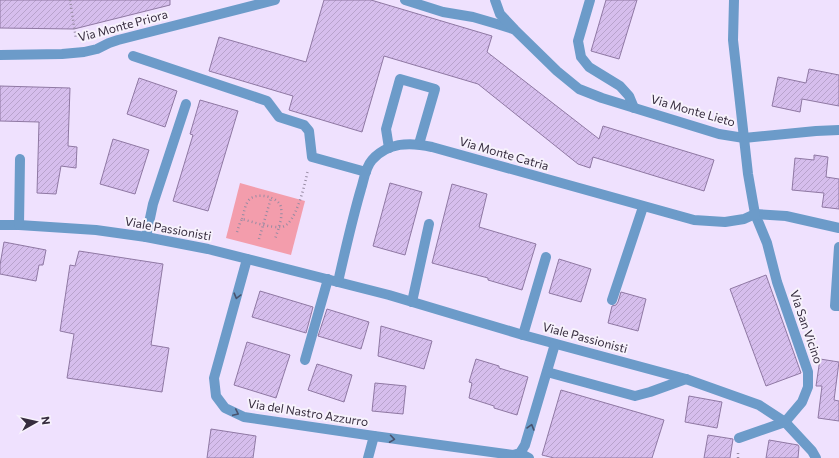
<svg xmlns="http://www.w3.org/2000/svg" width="839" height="458" viewBox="0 0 839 458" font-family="Commissioner,sans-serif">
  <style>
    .park { fill: #f39dac }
    .building { fill: url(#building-hatch); stroke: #8f78a3 }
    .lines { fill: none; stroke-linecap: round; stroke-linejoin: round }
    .path { stroke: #978ba3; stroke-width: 2.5; stroke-dasharray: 1 3; stroke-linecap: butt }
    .minor { stroke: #6c9bc9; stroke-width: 10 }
    .oneway { stroke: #49536f }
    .labels { text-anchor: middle; stroke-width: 4; stroke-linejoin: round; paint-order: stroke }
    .street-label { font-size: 12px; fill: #362c3e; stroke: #f7f2fc }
  </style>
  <defs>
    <pattern id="building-hatch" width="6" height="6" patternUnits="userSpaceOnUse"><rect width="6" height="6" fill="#d6beed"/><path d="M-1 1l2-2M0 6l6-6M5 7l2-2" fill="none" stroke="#b8a3cc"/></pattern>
  </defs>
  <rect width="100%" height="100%" fill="#efe1fe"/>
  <polygon class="park" points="240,183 305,201 291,255 226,238"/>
  <g class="building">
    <polygon points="0,0 170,0 170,5 74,29 0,28"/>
    <polygon points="324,0 371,0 492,36 487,52 599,139 603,126 714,160 704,191 593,157 590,168 578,164 478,84 384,56 362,132 289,110 293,96 209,71 219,37 306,62"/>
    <polygon points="606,0 637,0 619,59 591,51"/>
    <polygon points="809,69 839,75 839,106 802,99 800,112 772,106 778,77 806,83"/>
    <polygon points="139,78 177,91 165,127 127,114"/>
    <polygon points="0,86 70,88 68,146 77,147 76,168 61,166 56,194 37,193 39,122 0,121"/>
    <polygon points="200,100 238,111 208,211 173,201 193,135 190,134"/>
    <polygon points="113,139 149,150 135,194 100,184"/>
    <polygon points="814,155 828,157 826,177 839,179 839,209 822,207 824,193 792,190 795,158 814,160"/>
    <polygon points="390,183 422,192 405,255 373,246"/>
    <polygon points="452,184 487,194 479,227 536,244 522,290 488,280 488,278 432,263"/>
    <polygon points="4,242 46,250 43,265 39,265 36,281 0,274 0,265"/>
    <polygon points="79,251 163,264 151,345 169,348 162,392 67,378 74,334 60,331 70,265 75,266"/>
    <polygon points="559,259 591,269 581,302 549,293"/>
    <polygon points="766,275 801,373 766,386 730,289"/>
    <polygon points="260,291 313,307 306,333 252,317"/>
    <polygon points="621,292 646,299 638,331 608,323 612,306 616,305 618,302"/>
    <polygon points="327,309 369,322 361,349 318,336"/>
    <polygon points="381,326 432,341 424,369 378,356"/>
    <polygon points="247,342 290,355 276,398 234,385"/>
    <polygon points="476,359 499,366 499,368 528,377 517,415 494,408 494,406 469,398 472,383 469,382"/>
    <polygon points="820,359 839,362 834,400 839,401 839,421 818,418 822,386 816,386"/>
    <polygon points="317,364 352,375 344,402 308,390"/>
    <polygon points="375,383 406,386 403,414 372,411"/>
    <polygon points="561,390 664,420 652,458 554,458 542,455"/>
    <polygon points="689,396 722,402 717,428 685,422"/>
    <polygon points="211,429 256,436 253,458 207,458"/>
    <polygon points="708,435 733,439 730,458 704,458"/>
    <polygon points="769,440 798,445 799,447 798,458 766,458"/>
  </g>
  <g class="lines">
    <g class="path">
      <polyline points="70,0 76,39"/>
      <path d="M242,219C244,213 245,203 250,199C258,192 280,197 281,208C283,218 278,230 275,239"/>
      <path d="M237,232L240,223L242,219C253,222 270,228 281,227C296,226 305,183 308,170"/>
      <polyline points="259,239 271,198"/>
      <polyline points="738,458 738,451"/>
    </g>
    <g class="minor">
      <polyline points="405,0 443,12 473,17 497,24 513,29"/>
      <polyline points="495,0 500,14 515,30 557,71 579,89 602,98 719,134 744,138 816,131 839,130"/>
      <polyline points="590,0 578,41 581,57 589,67 620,86 629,96 634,108"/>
      <polyline points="734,0 733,40 748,174 755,214 767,243 777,282 808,372 808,387 802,402 785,422 739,438"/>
      <polyline points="0,55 62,54 84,52 97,49 109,43 118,40 275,0"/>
      <polyline points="133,56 267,101 279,117 304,125 309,131 312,157 366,172"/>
      <polyline points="389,148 386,129 400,79 435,89 419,144"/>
      <polyline points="755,214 786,216 839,228"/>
      <polyline points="0,225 19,225 96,230 146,237 208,249 389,295 523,335 686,379 759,405 785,422 812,451 816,458"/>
      <polyline points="19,225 20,159"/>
      <polyline points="146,237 153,204 186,104"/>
      <polyline points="839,247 835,306 839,306"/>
      <polyline points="247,259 214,378 216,396 225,408 244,417 374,436 513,455 520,453 525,445 555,344"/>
      <path d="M338,282C345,251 352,220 361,189C364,180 365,168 372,160C388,142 410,142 432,147L694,220L725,222L744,219L755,214"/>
      <polyline points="612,300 643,207"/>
      <polyline points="412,302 429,224"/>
      <polyline points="523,335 546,257"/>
      <polyline points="305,360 328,279"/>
      <polyline points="547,372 635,396 650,392 686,379"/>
      <polyline points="520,453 529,458"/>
      <polyline points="368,458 374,436"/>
    </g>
  </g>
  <defs><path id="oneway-chevron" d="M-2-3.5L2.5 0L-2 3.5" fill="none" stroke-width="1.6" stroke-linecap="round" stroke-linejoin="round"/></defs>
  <g class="oneway">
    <use href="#oneway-chevron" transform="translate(237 296) rotate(105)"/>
    <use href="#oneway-chevron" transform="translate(236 413) rotate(25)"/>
    <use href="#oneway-chevron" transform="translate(531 427) rotate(-74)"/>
    <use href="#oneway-chevron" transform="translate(392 439) rotate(8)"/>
  </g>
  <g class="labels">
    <g class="street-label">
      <text transform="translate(123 26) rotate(-15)" y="4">Via Monte Priora</text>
      <text transform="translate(693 111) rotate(16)" y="4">Via Monte Lieto</text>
      <text transform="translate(504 154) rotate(16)" y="4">Via Monte Catria</text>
      <text transform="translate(168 229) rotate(10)" y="4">Viale Passionisti</text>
      <text transform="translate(806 327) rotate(71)" y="4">Via San Vicino</text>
      <text transform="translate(585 338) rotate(15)" y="4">Viale Passionisti</text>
      <text transform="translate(308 413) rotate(9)" y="4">Via del Nastro Azzurro</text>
    </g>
  </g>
  <g transform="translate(36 422) rotate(82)" stroke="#f7f2fc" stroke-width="3" paint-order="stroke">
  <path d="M0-3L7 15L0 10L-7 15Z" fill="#362c3e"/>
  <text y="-6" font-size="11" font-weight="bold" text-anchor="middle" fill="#362c3e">N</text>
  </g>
</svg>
